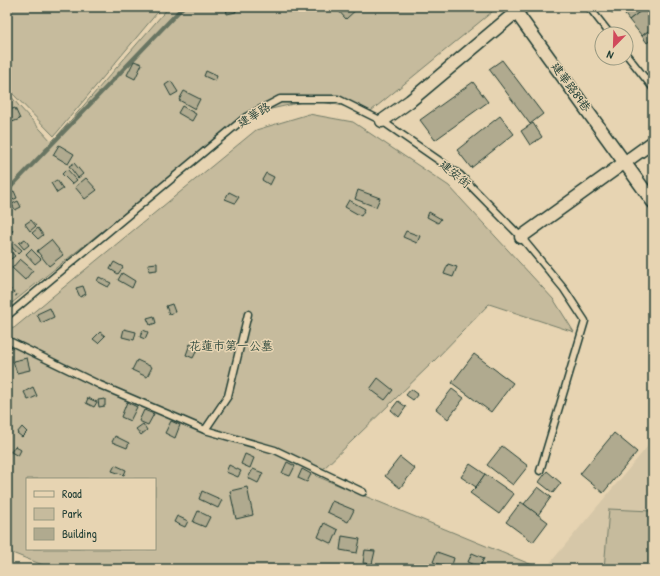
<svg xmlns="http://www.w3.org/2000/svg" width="660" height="576" viewBox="0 0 660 576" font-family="'Patrick Hand','LXGW WenKai TC',sans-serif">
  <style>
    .built { fill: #d6c7a8 }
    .green { fill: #c6bb9d; stroke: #727c68; fill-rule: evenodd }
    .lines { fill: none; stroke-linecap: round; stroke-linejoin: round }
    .stream { stroke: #687462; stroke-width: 4 }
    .building { fill: #b0aa8f; stroke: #1f3d34 }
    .service-casing { stroke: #1f3d34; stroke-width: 9 }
    .minor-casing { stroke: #1f3d34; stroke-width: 15 }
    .path { stroke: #1f3d34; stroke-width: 2.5; stroke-dasharray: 1 3; stroke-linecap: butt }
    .service { stroke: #e7d4b2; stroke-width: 6 }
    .minor { stroke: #e7d4b2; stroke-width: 12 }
    .labels { text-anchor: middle; stroke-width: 3; stroke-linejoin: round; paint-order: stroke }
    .street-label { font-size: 12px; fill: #1f3d34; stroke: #e7d4b2 }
    .park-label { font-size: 12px; fill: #304a3e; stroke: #e7d4b2 }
  </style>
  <rect width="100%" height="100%" fill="#e7d4b2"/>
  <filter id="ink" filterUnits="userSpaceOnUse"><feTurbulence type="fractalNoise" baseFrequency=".025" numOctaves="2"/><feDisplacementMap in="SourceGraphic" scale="8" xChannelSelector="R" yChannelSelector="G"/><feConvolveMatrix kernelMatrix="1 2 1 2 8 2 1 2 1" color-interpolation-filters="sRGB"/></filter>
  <g filter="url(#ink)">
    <polygon class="built" points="653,440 653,569 545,569"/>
    <g class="green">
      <polygon points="7,7 162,7 54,136 7,88"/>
      <polygon points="169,7 498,7 371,111 311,100 249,114 7,307 7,91 19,106 52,142"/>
      <path d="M309,114L353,122L449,186L554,300L574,332L489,304L434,361L316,476L542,569H53L7,551V329L14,328L256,130ZM27,479H155V549H27Z"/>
      <polygon points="609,509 651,511 648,569 604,569"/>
    </g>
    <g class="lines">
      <polyline class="stream" points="7,191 183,7"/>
    </g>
    <g class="building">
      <polygon points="226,7 235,7 236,12 227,14"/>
      <polygon points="337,7 359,7 346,19 336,8"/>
      <polygon points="607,7 620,7 612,13"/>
      <polygon points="622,7 646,7 629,20 620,8"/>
      <polygon points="646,7 652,7 653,8 653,27 642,36 629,20"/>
      <polygon points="653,27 653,38 647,43 642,36"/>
      <polygon points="502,60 543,114 530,124 489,69"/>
      <polygon points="134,61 142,64 135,79 127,75"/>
      <polygon points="206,71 217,76 215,81 204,76"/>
      <polygon points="171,81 178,92 171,96 165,85"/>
      <polygon points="473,82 488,102 435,140 420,120"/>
      <polygon points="184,91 200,99 195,109 179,100"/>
      <polygon points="182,106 196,114 192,121 178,113"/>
      <polygon points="15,108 20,119 7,124 7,111"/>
      <polygon points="500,116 514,134 471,168 457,150"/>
      <polygon points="533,123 542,137 530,145 521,131"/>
      <polygon points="59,145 74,154 68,164 53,155"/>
      <polygon points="74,163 83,174 78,178 69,166"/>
      <polygon points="67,169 77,180 72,184 62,174"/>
      <polygon points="266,173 274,177 270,185 262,180"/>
      <polygon points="86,178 97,190 85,199 75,187"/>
      <polygon points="57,180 63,189 57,193 51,183"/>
      <polygon points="358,190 380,198 376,207 355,199"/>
      <polygon points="14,191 17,198 10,201 7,195"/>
      <polygon points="229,192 239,197 235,203 225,199"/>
      <polygon points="349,200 365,209 361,216 345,207"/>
      <polygon points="18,201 21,207 15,210 12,204"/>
      <polygon points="429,212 441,219 438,223 427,217"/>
      <polygon points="31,220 36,226 30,231 25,224"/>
      <polygon points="7,223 13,231 7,236"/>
      <polygon points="38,228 43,235 38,239 32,233"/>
      <polygon points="406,231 420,236 417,243 403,237"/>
      <polygon points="25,239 29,245 24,249 19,243"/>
      <polygon points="11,240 22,250 18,254 8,243"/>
      <polygon points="51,240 63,255 49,266 37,251"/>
      <polygon points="8,248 15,256 11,259 7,255"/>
      <polygon points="31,249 41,259 35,264 26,254"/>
      <polygon points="20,259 33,270 25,280 12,268"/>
      <polygon points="114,262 123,267 118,274 110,269"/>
      <polygon points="157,263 157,270 149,271 148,264"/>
      <polygon points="448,264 457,267 453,277 444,274"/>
      <polygon points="122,273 135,281 132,288 118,280"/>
      <polygon points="99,277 111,283 108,287 97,281"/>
      <polygon points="83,286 86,294 80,297 76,288"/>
      <polygon points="172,304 175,312 169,314 166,306"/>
      <polygon points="50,308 54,317 41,323 37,314"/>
      <polygon points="154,316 156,323 150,325 147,318"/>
      <polygon points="124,329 136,332 134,340 122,337"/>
      <polygon points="143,330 148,332 145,339 140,337"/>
      <polygon points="100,332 105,336 98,343 93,339"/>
      <polygon points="190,344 198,348 193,358 186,355"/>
      <polygon points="474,354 513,383 491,412 452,383"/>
      <polygon points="27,358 30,370 17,373 13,361"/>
      <polygon points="137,360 152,367 147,377 132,370"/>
      <polygon points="378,378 393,390 385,400 370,389"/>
      <polygon points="33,387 37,396 28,400 24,392"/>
      <polygon points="411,389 418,394 413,400 406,395"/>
      <polygon points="452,389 464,398 448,419 436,409"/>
      <polygon points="88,398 97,402 94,407 86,403"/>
      <polygon points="105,399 105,406 99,407 98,400"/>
      <polygon points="398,401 406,407 399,417 391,410"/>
      <polygon points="127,402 137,407 130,421 121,417"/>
      <polygon points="144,410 154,414 148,425 139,421"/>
      <polygon points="171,421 180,425 175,438 165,433"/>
      <polygon points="143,424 147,430 141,435 136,429"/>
      <polygon points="22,427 27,432 22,437 17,433"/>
      <polygon points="614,433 637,452 603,493 580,474"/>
      <polygon points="115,436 129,443 127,448 112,442"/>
      <polygon points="15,446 21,450 18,456 11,452"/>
      <polygon points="502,446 528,466 513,485 487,465"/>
      <polygon points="245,454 254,458 250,468 241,464"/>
      <polygon points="400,457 415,469 400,488 385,476"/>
      <polygon points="287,462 295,466 290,476 282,473"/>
      <polygon points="470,464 485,474 476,487 461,477"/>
      <polygon points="115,465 126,470 124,475 112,471"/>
      <polygon points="229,465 241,471 238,477 226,472"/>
      <polygon points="253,469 263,473 258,483 248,478"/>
      <polygon points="302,469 311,474 307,482 298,478"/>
      <polygon points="547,471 561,483 553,493 539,482"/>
      <polygon points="485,474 514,494 499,514 470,493 476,487"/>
      <polygon points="247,487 253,515 236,519 230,491"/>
      <polygon points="538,487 551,497 538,515 524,504"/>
      <polygon points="202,491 222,500 218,508 199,499"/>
      <polygon points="332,501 354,510 348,522 327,512"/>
      <polygon points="521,502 548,522 533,542 506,522"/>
      <polygon points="198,511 210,517 205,527 193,522"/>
      <polygon points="177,516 188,521 185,527 174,522"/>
      <polygon points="324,523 338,530 332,544 318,537"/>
      <polygon points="342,536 360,539 357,553 340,550"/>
      <polygon points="365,550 375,551 372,564 363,563"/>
      <polygon points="437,552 454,558 451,569 433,562"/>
      <polygon points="472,553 484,558 480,567 468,562"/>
    </g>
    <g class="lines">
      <g class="service-casing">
        <g id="service">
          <polyline points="589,7 610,34"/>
          <polyline points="626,54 653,88"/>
          <polyline points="7,316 246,117 280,99 338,99 382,121 460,175 521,237 564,289 585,321 540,471"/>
          <polyline points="7,340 100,385 205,430 275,450 363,492"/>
          <polyline points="205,430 228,396 248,314"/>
        </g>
      </g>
      <g class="minor-casing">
        <g id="minor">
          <polyline points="516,12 653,202"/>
          <polyline points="382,121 410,101 522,7"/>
          <polyline points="521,237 653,142"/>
        </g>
      </g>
      <polyline class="path" points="7,287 17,296"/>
      <use href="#service" class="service"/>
      <use href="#minor" class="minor"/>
    </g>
  </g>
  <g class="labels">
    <g class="street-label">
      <text transform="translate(571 87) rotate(54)" y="4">建華路89巷</text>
      <text transform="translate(254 115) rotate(-32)" y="4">建華路</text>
      <text transform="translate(455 174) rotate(39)" y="4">建安街</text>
    </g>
    <g class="park-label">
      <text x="231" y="350">花蓮市第一公墓</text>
    </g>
  </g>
  <rect width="660" height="576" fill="none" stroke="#e7d4b2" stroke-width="24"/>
  <rect x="12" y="12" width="636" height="552" fill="none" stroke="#1f3d34" stroke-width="1.5" filter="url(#ink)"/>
  <rect x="26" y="478" width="130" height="72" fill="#e7d4b2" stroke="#979880"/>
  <rect x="34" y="491" width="20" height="6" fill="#e7d4b2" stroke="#979880"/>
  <text x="62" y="498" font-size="12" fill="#1f3d34">Road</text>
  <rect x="34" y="508" width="20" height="12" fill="#c6bb9d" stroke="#979880"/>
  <text x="62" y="518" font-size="12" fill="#1f3d34">Park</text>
  <rect x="34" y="528" width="20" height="12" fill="#b0aa8f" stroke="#979880"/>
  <text x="62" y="538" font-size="12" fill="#1f3d34">Building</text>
  <g transform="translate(614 46) rotate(203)"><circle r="19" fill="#e7d4b2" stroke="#979880"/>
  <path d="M0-3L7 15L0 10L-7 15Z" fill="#d1495b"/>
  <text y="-6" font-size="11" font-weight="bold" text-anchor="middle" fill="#1f3d34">N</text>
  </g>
</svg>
